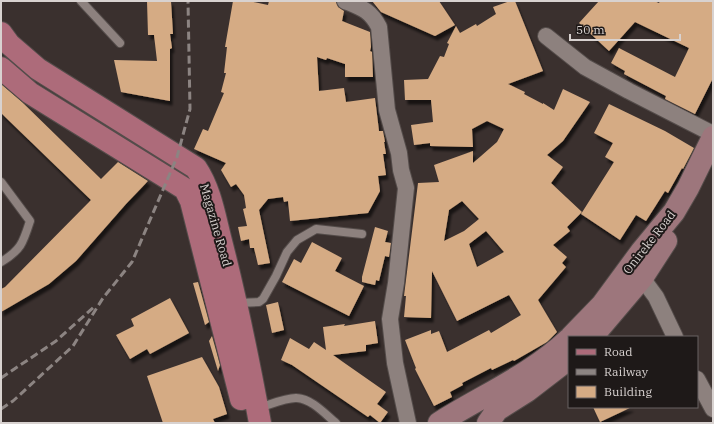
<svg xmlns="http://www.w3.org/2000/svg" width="714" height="424" font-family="'IBM Plex Serif',serif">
<defs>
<filter id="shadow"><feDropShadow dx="2.5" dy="4.5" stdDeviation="1" flood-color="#0009"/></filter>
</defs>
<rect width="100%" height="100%" fill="#3a302e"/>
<path fill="#d5ab84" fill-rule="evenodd" filter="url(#shadow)" d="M147,1H171L173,34H170L172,48L170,49V101L121,92L114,60L157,61L154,35H148Z
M233,1H249L268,5L269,1H336L338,7L344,11L342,21L370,32L371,47L370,51L372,52L373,77H345V64L327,58L326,60L317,57L319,91L344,88L346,102L375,98L379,131H383L385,142H384L386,154H383L386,175L378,176L380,191L368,213L290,221L288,201L284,202L283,197L268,199L259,210L270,263L258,265L254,248H250L249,239L241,241L238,227L247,226L243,209L246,208L244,195L236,184L231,187L221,170L226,163L194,149L203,129L208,131L224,93L221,92L226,73H224L227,47H225Z
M372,1H439L455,25L435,36L381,12Z
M510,1H515L543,71L508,84L525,92L524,94L543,104V103L554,110L563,89L590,102L563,141L547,155L563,167L551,183L582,212L567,227L570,231L553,245L567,257L562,263L566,267L538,300L557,332L547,342L514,361L513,360L492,370L491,368L462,383L463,385L450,392L452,397L434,406L415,369L416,368L405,340L431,330V334L439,331L447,352L489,330L491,333L521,315L509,295L457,321L432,271L431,318L404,317L406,296H404L418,183L439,182L434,165L473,151V163L497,142L504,129L487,121L472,129L473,147L430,146V143L414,145L411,125L433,122L431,100H405L404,80L428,79L440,56L444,57L449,44L447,43L456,26L460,33L476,24L477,26L496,14L493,7ZM462,201L479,219L464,231L444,241L449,210ZM486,231L504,252L477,267L469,244Z
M599,1H654L659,3L660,1H713V78L695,114L665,99L666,96L624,74L625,71L611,63L619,48L675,77L689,48L635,22L609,51L579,23Z
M1,84L22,102L101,179L118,162L148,181L126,204L76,261L49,284L1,312V289L5,287L91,200L1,113Z
M609,104L665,131L694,148L683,169L682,168L668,193L665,191L646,221L636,215L620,240L581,214L614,162L605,157L613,143L594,133Z
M375,227L388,231L385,242L391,243L389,257L385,256L379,281L376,280L375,285L362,282V277Z
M312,242L342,258L335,271L364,286L349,316L282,282L294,259L301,263Z
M198,282L209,322L205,325L193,283Z
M170,298L189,333L150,354L147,349L130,359L116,335L134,326L131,319Z
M278,302L284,330L272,333L266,305Z
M375,321L378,343L366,345V351L333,355L386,392L377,404L388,412L380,423L370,415L368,417L292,365L281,360L290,338L309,349L314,342L326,350L323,327L345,324L344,326Z
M212,336L220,365L218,371L209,341Z
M202,357L219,387L227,414L213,419L215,423H163L147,376Z
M593,407H632L600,422Z"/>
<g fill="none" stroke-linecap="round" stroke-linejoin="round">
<defs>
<path id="lane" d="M81,1L120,43
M1,182L30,221C23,243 21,250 1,262
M237,303L259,302L263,299L276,276L287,252L297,240L316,229L362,234
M258,408C269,405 287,397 297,398C312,399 325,414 336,423"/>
<path id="street" d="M345,1C362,8 370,10 379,27L387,110L399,153L401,170L406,188L396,283L390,319L395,363L408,423
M546,36L585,67L629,91L713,134
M642,278L656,297L675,337
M697,379L713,409"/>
<path id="secondary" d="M571,337L602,305L641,252L674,212L688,188L713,137
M592,337L642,278L666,241
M439,423C483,395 531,375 569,339
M488,423L497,410L527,391L566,361"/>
<path id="primary" d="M1,33L9,44L38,69L196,168C211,190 215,219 222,245C237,304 249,363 260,423
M1,68L30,93L185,189L191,201L241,399"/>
</defs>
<use href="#lane" stroke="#544c4a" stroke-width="10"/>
<use href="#street" stroke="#544c4a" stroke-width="18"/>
<use href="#secondary" stroke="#544c4a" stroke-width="24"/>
<use href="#primary" stroke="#544c4a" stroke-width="24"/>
<use href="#lane" stroke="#8d817e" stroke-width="8"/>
<use href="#street" stroke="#8d817e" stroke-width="16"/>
<use href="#secondary" stroke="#9d767c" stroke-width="22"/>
<use href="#primary" stroke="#ad6b7a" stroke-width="22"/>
<path stroke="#8c8482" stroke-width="3" stroke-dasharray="8 4" stroke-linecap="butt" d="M1,378L56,341L95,306
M1,409L13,401L73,346L103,298L132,262L177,157L190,109L188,1"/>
</g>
<g text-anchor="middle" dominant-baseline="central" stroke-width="4" stroke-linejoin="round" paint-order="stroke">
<g font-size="12" fill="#d8d2d0" stroke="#1e1918">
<text transform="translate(216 225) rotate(74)">Magazine Road</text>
<text transform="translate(649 242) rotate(-52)">Onireke Road</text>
</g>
</g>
<rect width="714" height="424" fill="none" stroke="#d8d2d0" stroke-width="4"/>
<rect x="568" y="336" width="130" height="72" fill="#1e1918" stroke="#686362"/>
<rect x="576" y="349" width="20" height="6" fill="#ad6b7a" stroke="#686362"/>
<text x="604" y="356" font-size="12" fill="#d8d2d0">Road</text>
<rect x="576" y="369" width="20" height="6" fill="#8c8482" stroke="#686362"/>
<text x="604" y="376" font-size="12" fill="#d8d2d0">Railway</text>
<rect x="576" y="386" width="20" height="12" fill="#d5ab84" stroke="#686362"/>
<text x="604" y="396" font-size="12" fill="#d8d2d0">Building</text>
<path d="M570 34v6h110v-6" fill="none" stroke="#d8d2d0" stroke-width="2"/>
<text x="576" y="34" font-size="12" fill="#d8d2d0" stroke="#1e1918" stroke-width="3" paint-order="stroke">50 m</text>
</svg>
